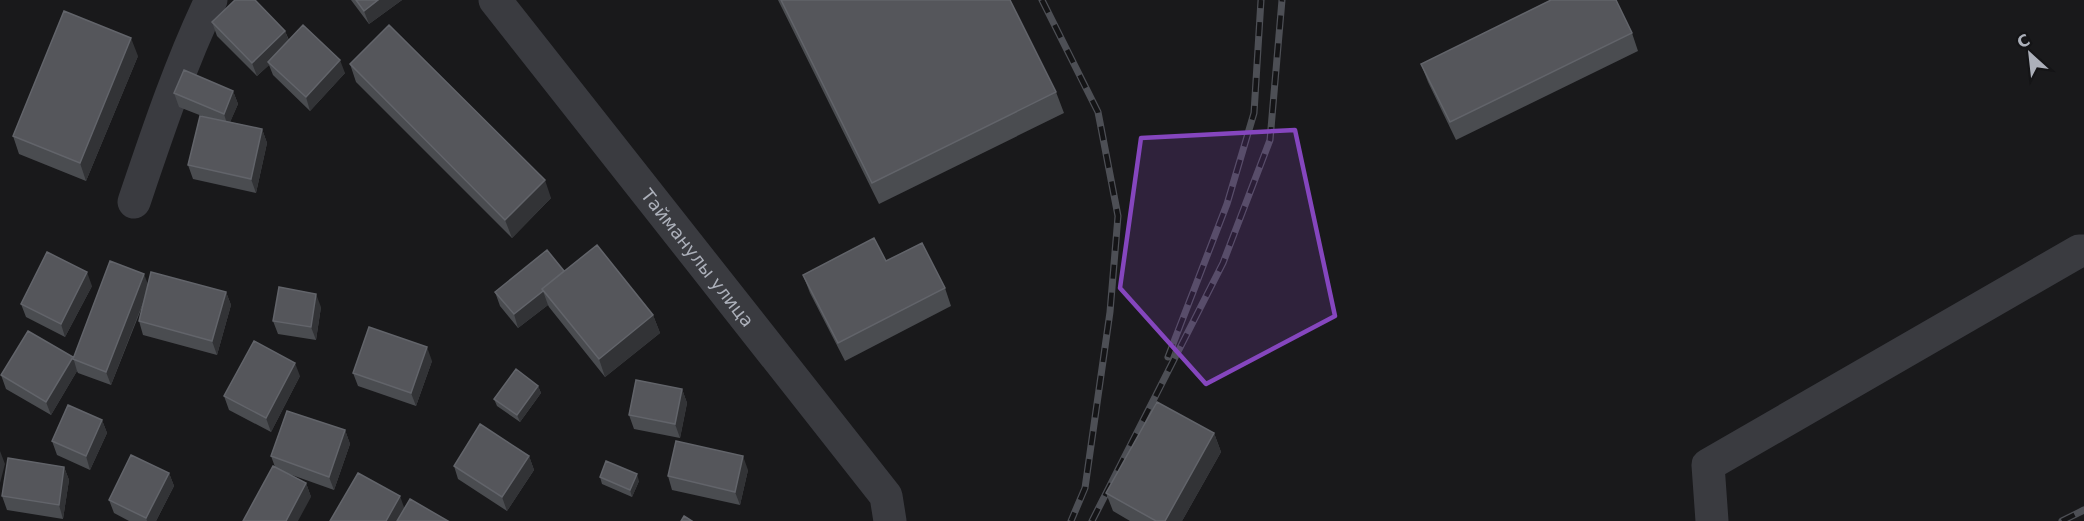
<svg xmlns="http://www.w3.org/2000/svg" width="2084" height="521" font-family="'DejaVu Sans',sans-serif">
<rect width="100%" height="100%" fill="#19191b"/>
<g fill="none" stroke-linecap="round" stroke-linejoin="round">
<g stroke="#3a3b40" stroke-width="33">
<path id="s1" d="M495,0L886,496L890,521"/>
<path d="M134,202C157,134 180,65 211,0"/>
<path d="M1712,521L1708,465L2079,251H2084"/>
</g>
<defs>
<path id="rail" d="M1042,0L1098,112L1118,216L1110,312L1085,488L1071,521
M1168,357L1227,204L1254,113L1261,0
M1092,521L1223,263L1270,140L1282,0
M2062,521L2084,510"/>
</defs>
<use href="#rail" stroke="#4d4f55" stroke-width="7"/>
<use href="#rail" stroke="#141416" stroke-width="4.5" stroke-dasharray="14" stroke-linecap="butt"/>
</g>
<path fill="#4a4c50" d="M351,0H402L369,24Z
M778,0H1010L1056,92L1064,113L879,204Z
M212,22L285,31L289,40L345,73L310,111L273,75L269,65L257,76L217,36Z
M1632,33L1638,51L1456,140L1428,82L1421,64Z
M138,56L86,181L19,154L13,136Z
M350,64L551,198L512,238L356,82Z
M233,91L238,104L230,122L262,129L267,143L256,193L193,179L188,165L202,116L179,107L174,93Z
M886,261L945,288L951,306L845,361L810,293L803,275Z
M564,271L653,315L660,333L605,377L549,307L548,305L518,328L500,306L495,292Z
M148,284L226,292L231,305L217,355L143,335L139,321L144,302L111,385L78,373L77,371L51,415L6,389L1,375L73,357V359Z
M92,286L65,337L26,317L21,304Z
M321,307L316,340L278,334L273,321Z
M432,361L416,406L358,386L353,373Z
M300,376L271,432L229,410L224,396Z
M538,386L541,393L520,422L497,406L494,399Z
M682,389L687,403L680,438L634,429L629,415Z
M102,420L107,433L90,470L57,455L52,441Z
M345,430L350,444L334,490L289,474L306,483L311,497L275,467L271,456Z
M1214,433L1221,452L1182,521H1130L1113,511L1106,493Z
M529,456L534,470L507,511L458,479L454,466Z
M64,467L69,480L63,519L7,510L2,496Z
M748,470L740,505L672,490L668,476Z
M169,473L174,486L156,521H129L114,513L109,500Z
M600,477L639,481L632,497L602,484Z"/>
<path fill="#323336" d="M378,0H402L369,24L364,11Z
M285,31L290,44L268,62L269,65L257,76L252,63Z
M131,38L138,56L86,181L80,163Z
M340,60L345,73L310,111L306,97Z
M233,91L238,104L228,127L224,114Z
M262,129L267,143L256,193L251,179Z
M545,180L551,198L512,238L505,220Z
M87,272L92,286L65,337L61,324Z
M144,274L149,287L111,385L106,372Z
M543,291L548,305L518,328L514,314Z
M226,292L231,305L217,355L212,341Z
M316,294L321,307L316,340L311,327Z
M653,315L660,333L605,377L599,359Z
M427,347L432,361L416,406L411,393Z
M73,357L77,371L51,415L46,402Z
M295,363L300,376L271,432L266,418Z
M538,386L541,393L520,422L517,415Z
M682,389L687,403L680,438L675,424Z
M102,420L107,433L90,470L86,456Z
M345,430L350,444L334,490L329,477Z
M1214,433L1221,452L1182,521H1165Z
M0,451L5,464L0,483Z
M529,456L534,470L507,511L502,497Z
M743,456L748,470L740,505L735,492Z
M64,467L69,480L63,519L59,505Z
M169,473L174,486L156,521H147L146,518Z
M637,474L639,481L632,497L630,490Z
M306,483L311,497L298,521H286Z
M400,496L405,510L398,521H386Z"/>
<path fill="#55565b" stroke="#62646a" stroke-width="1.5" d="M235,0H255L285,31L252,63L212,22Z
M356,0H378L364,11Z
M781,0H1010L1056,92L872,183Z
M1551,0H1616L1632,33L1450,122L1421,64Z
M64,11L131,38L80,163L13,136Z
M303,25L340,60L306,97L268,62Z
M389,25L545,180L505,220L350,64Z
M184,70L233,91L224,114L174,93Z
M200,116L262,129L251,179L188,165Z
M874,238L886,261L922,243L945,288L838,343L803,275Z
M597,245L653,315L599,359L542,289Z
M547,250L564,271L542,289L543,291L514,314L495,292Z
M47,252L87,272L61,324L21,304Z
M110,261L144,274L106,372L73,359Z
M151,272L226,292L212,341L139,321Z
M279,287L316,294L311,327L273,321Z
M369,327L427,347L411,393L353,373Z
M28,331L73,357L46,402L1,375Z
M254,341L295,363L266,418L224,396Z
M516,369L538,386L517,415L494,399Z
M636,380L682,389L675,424L629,415Z
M1157,402L1214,433L1165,521H1156L1106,493Z
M68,405L102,420L86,456L52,441Z
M287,411L345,430L329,477L271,456Z
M480,424L529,456L502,497L454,466Z
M676,441L743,456L735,492L668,476Z
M131,455L169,473L146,518L109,500Z
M8,458L64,467L59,505L2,496Z
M606,461L637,474L630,490L600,477Z
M273,466L306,483L286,521H243Z
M358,473L400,496L386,521H330Z
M410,499L448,521H397Z
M684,516L692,521H681Z"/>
<path fill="#8546be" fill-opacity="0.2" stroke="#8546be" stroke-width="4.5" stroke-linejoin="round" d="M1295,130L1335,316L1206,384L1120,288L1141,138Z"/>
<g text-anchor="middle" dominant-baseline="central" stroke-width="4.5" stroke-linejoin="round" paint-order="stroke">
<g font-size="18" fill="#acb0ba" stroke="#141416">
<text stroke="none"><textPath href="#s1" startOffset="328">Тайманулы улица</textPath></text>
</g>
</g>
<g transform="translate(2030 54) rotate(333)" stroke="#141416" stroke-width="4.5" paint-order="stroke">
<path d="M0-4.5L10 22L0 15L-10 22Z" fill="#acb0ba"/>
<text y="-9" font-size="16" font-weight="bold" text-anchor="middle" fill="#acb0ba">С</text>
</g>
</svg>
